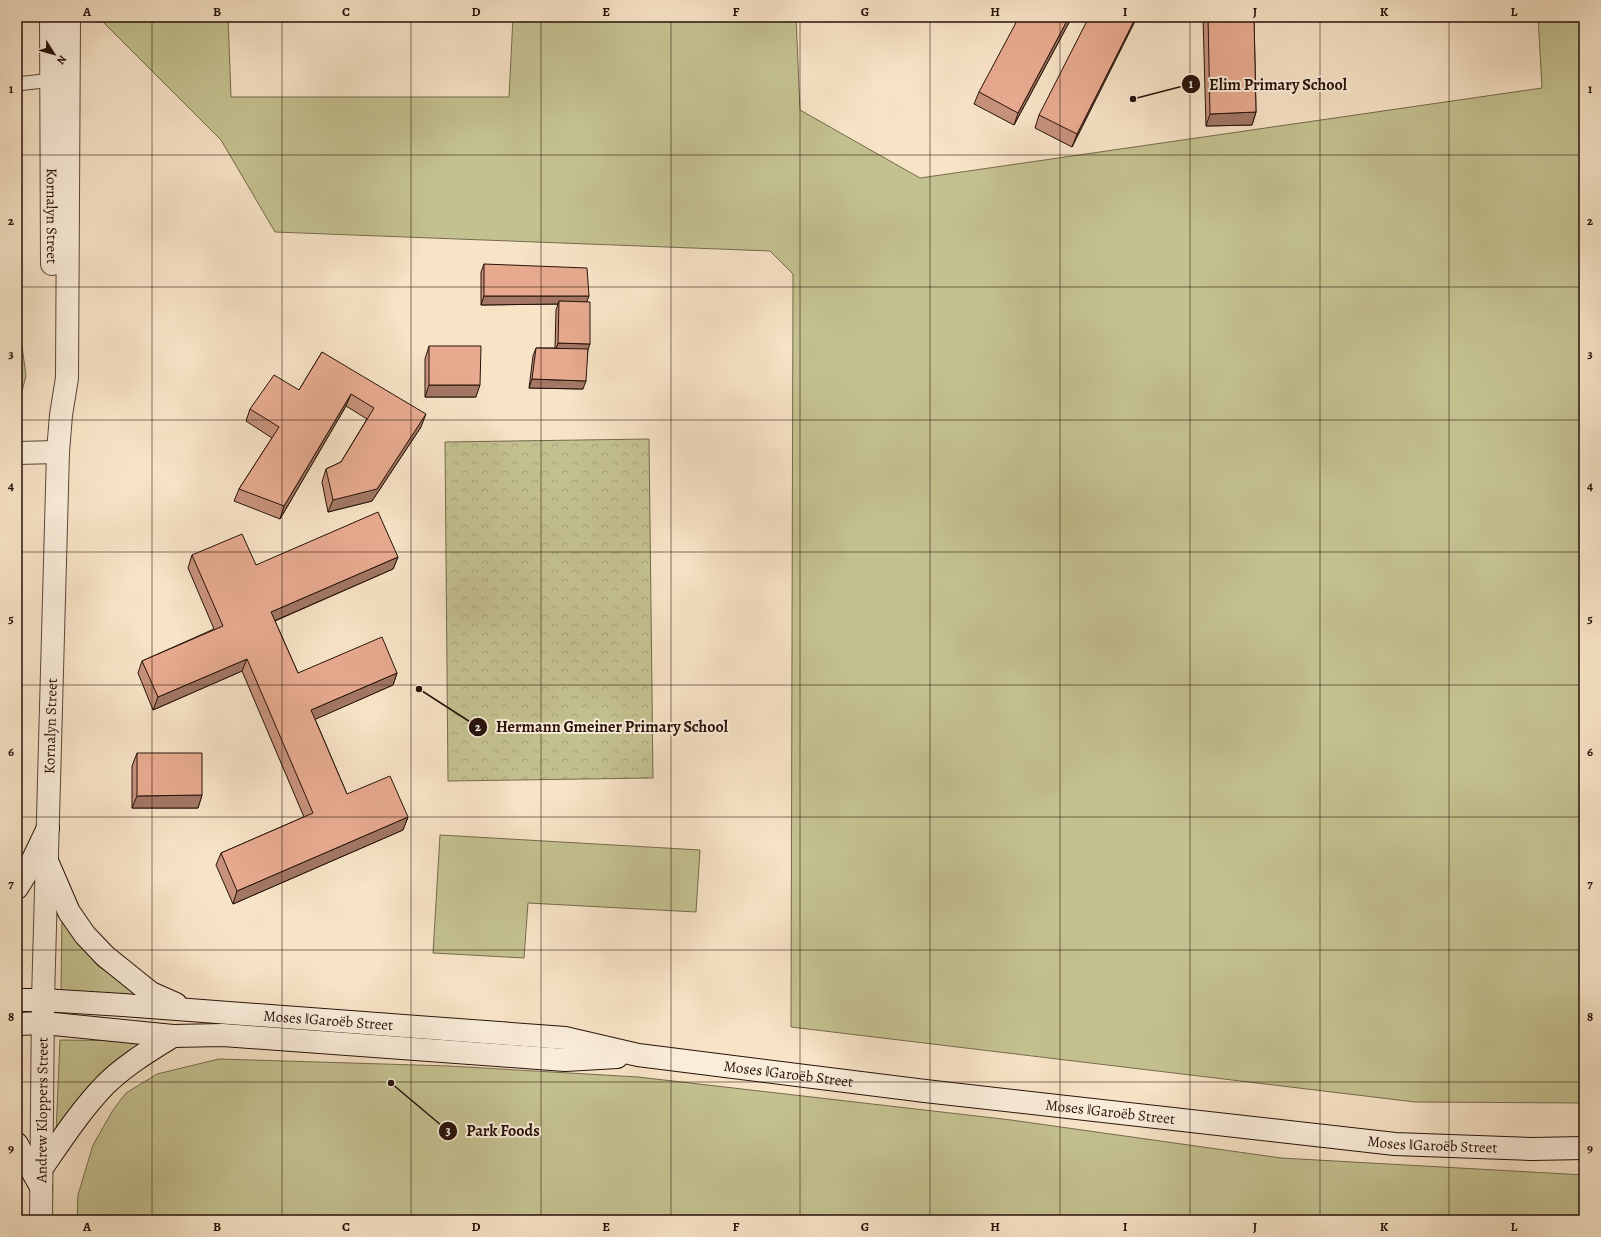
<svg xmlns="http://www.w3.org/2000/svg" width="1601" height="1237" font-family="Alegreya,serif">
<defs>
<pattern id="park-crowns" width="20" height="18" patternUnits="userSpaceOnUse"><rect width="20" height="18" fill="#c4c190"/><path d="M2 6a3 3 0 1 1 6 0M12 15a3 3 0 1 1 6 0" fill="none" stroke="#a8a57b"/></pattern>
</defs>
<rect width="100%" height="100%" fill="#f7e3c6"/>
<filter id="stains"><feTurbulence type="fractalNoise" baseFrequency=".005" numOctaves="4"/><feColorMatrix values="0 0 0 0 .2 0 0 0 0 .09 0 0 0 0 .02 0 0 0 .5 -.17"/></filter>
<radialGradient id="worn" r=".72"><stop offset=".6" stop-color="#630" stop-opacity="0"/><stop offset="1" stop-color="#630" stop-opacity=".3"/></radialGradient>
<path fill="#c4c190" stroke="#766a4d" d="M100,17H228L231,97H509L513,17H796L800,110L920,178L1542,88L1538,17H1584V1103L1415,1102L791,1027L793,274L770,251L275,232L221,140L100,19Z
M17,308L26,376L21,395L17,402Z
M440,835L700,850L696,912L528,903L524,958L433,953Z
M20,901V994H17V907Z
M62,913L84,950L98,966L139,995L61,994Z
M60,1040L155,1041L94,1081L74,1103L56,1133Z
M219,1059L449,1066L638,1077L1011,1120L1281,1158L1584,1175V1220H77L78,1195L93,1145L113,1110L126,1093L157,1074Z"/>
<path fill="url(#park-crowns)" stroke="#766a4d" d="M649,439L653,778L448,781L445,442Z"/>
<g fill="none" stroke-linecap="round" stroke-linejoin="round">
<defs>
<path id="service" d="M17,84L52,80"/>
<path id="minor" d="M17,453L58,452"/>
<g id="tertiary">
<path id="s1" d="M51,17L52,264"/>
<path id="s2" d="M41,1220L43,1000L58,452L61,415L67,378L69,17"/>
</g>
<g id="secondary">
<path d="M47,861L69,912L85,935L105,956L151,993L176,1004"/>
<path d="M17,888L27,872L48,828"/>
<path id="s3" d="M17,1000H43L123,1005L565,1038L638,1055L925,1091L1395,1144L1532,1149L1584,1148"/>
<path d="M17,1024L44,1023L173,1036L223,1035L565,1060L617,1057"/>
<path d="M17,1144L41,1187"/>
<path d="M42,1168C62,1139 81,1110 105,1085C125,1065 149,1051 173,1036"/>
</g>
</defs>
<use href="#service" stroke="#5b4639" stroke-width="15"/>
<use href="#minor" stroke="#5b4639" stroke-width="24"/>
<use href="#tertiary" stroke="#5b4639" stroke-width="24"/>
<use href="#secondary" stroke="#27120a" stroke-width="24"/>
<use href="#service" stroke="#faedda" stroke-width="13"/>
<use href="#minor" stroke="#faedda" stroke-width="22"/>
<use href="#tertiary" stroke="#faedda" stroke-width="22"/>
<use href="#secondary" stroke="#faedda" stroke-width="22"/>
</g>
<path fill="#c7927b" stroke="#27120a" d="M1072,17L1014,125L974,104L979,92Z
M1137,17L1072,147L1035,128L1039,115Z
M1203,17H1254L1256,112L1252,125L1206,126Z
M484,264L587,302L588,349L583,389L529,388L533,356L536,348H555L556,310L558,304L481,305V272Z
M429,346L476,397H425V359Z
M322,352L421,427L372,501L328,512L322,482L326,469L341,462L367,419L346,406L280,519L234,501L239,489L272,438L246,421L250,409L299,390Z
M192,555L256,565L398,557L393,569L275,621L298,673H397L393,685L315,719L347,794L408,817L403,830L233,904L216,865L221,853L304,817L242,671L153,710L138,673L142,661L214,629L188,568Z
M137,753L202,795L198,808H132V766Z"/>
<path fill="#a27764" stroke="#27120a" d="M1069,17H1072L1014,125L1018,113Z
M1136,17H1137L1072,147L1077,134Z
M1256,112L1252,125L1206,126L1210,114Z
M484,296H589L586,304L559,301L558,304L481,305Z
M558,343L590,344L587,352H555Z
M532,379L586,381L583,389L529,388Z
M429,385H480L476,397H425Z
M351,394L346,406L280,519L284,506Z
M426,414L421,427L372,501L328,512L333,500Z
M398,557L393,569L267,624L271,612Z
M247,659L242,671L153,710L158,697Z
M397,673L393,685L307,723L311,710Z
M202,795L198,808H132L137,796Z
M408,817L403,830L233,904L237,891Z"/>
<path fill="#e7aa8f" stroke="#27120a" d="M1019,17H1069L1018,113L979,92Z
M1089,17H1136L1077,134L1039,115Z
M1208,17H1254L1256,112L1210,114Z
M484,264L587,268L589,296H484Z
M559,301L590,302V344L558,343Z
M429,346H481L480,385H429Z
M536,348L588,349L586,381L532,379Z
M322,352L426,414L377,489L333,500L326,469L341,462L374,408L351,394L284,506L239,489L279,427L250,409L274,375L299,390Z
M378,512L398,557L271,612L298,673L382,637L397,673L311,710L347,794L390,776L408,817L237,891L221,853L313,813L247,659L158,697L142,661L223,626L192,555L242,534L256,565Z
M137,753H202V795L137,796Z"/>
<path fill="none" stroke="#27120a" stroke-width="1" stroke-opacity="0.55" d="M152,17V1220M282,17V1220M411,17V1220M541,17V1220M671,17V1220M800,17V1220M930,17V1220M1060,17V1220M1190,17V1220M1320,17V1220M1449,17V1220M17,155H1584M17,287H1584M17,420H1584M17,552H1584M17,685H1584M17,817H1584M17,950H1584M17,1082H1584"/>
<g text-anchor="middle" dominant-baseline="central" stroke-width="4" stroke-linejoin="round" paint-order="stroke">
<g font-size="15" fill="#27120a" stroke="#faedda">
<text stroke="none"><textPath href="#s1" startOffset="199">Kornalyn Street</textPath></text>
<text stroke="none"><textPath href="#s2" startOffset="494">Kornalyn Street</textPath></text>
<text stroke="none"><textPath href="#s3" startOffset="312">Moses ǁGaroëb Street</textPath></text>
<text stroke="none"><textPath href="#s3" startOffset="776">Moses ǁGaroëb Street</textPath></text>
<text stroke="none"><textPath href="#s2" startOffset="110">Andrew Kloppers Street</textPath></text>
<text stroke="none"><textPath href="#s3" startOffset="1100">Moses ǁGaroëb Street</textPath></text>
<text stroke="none"><textPath href="#s3" startOffset="1424">Moses ǁGaroëb Street</textPath></text>
</g>
</g>
<path fill="none" stroke="#27120a" stroke-width="1.5" d="M1133 99L1191 84M419 689L478 727M391 1083L448 1131"/>
<g fill="#27120a" stroke="#faedda" stroke-width="1.5">
<circle cx="1133" cy="99" r="4"/>
<circle cx="419" cy="689" r="4"/>
<circle cx="391" cy="1083" r="4"/>
<circle cx="1191" cy="84" r="10"/>
<circle cx="478" cy="727" r="10"/>
<circle cx="448" cy="1131" r="10"/>
</g>
<g font-size="12" text-anchor="middle" font-weight="bold" fill="#fff">
<text x="1191" y="88">1</text>
<text x="478" y="731">2</text>
<text x="448" y="1135">3</text>
</g>
<g font-size="16" text-anchor="middle" font-weight="bold" fill="#27120a" stroke="#faedda" stroke-width="4" stroke-linejoin="round" paint-order="stroke">
<text x="1278" y="90">Elim Primary School</text>
<text x="612" y="732">Hermann Gmeiner Primary School</text>
<text x="503" y="1136">Park Foods</text>
</g>
<rect width="1601" height="1237" fill="none" stroke="#f7e3c6" stroke-width="44"/>
<g transform="translate(54 54) rotate(127)" stroke="#faedda" stroke-width="3" paint-order="stroke">
<path d="M0-3L7 15L0 10L-7 15Z" fill="#27120a"/>
<text y="-6" font-size="11" font-weight="bold" text-anchor="middle" fill="#27120a">N</text>
</g>
<rect x="22" y="22" width="1557" height="1193" fill="none" stroke="#27120a" stroke-width="1.5"/>
<g font-size="13" text-anchor="middle" font-weight="bold" fill="#27120a">
<text x="87" y="16">A</text>
<text x="217" y="16">B</text>
<text x="346" y="16">C</text>
<text x="476" y="16">D</text>
<text x="606" y="16">E</text>
<text x="736" y="16">F</text>
<text x="865" y="16">G</text>
<text x="995" y="16">H</text>
<text x="1125" y="16">I</text>
<text x="1255" y="16">J</text>
<text x="1384" y="16">K</text>
<text x="1514" y="16">L</text>
<text x="11" y="93">1</text>
<text x="1590" y="93">1</text>
<text x="11" y="225">2</text>
<text x="1590" y="225">2</text>
<text x="11" y="358">3</text>
<text x="1590" y="358">3</text>
<text x="11" y="490">4</text>
<text x="1590" y="490">4</text>
<text x="11" y="623">5</text>
<text x="1590" y="623">5</text>
<text x="11" y="756">6</text>
<text x="1590" y="756">6</text>
<text x="11" y="888">7</text>
<text x="1590" y="888">7</text>
<text x="11" y="1021">8</text>
<text x="1590" y="1021">8</text>
<text x="11" y="1153">9</text>
<text x="1590" y="1153">9</text>
<text x="87" y="1231">A</text>
<text x="217" y="1231">B</text>
<text x="346" y="1231">C</text>
<text x="476" y="1231">D</text>
<text x="606" y="1231">E</text>
<text x="736" y="1231">F</text>
<text x="865" y="1231">G</text>
<text x="995" y="1231">H</text>
<text x="1125" y="1231">I</text>
<text x="1255" y="1231">J</text>
<text x="1384" y="1231">K</text>
<text x="1514" y="1231">L</text>
</g>
<rect width="100%" height="100%" filter="url(#stains)"/>
<rect width="100%" height="100%" fill="url(#worn)"/>
</svg>
